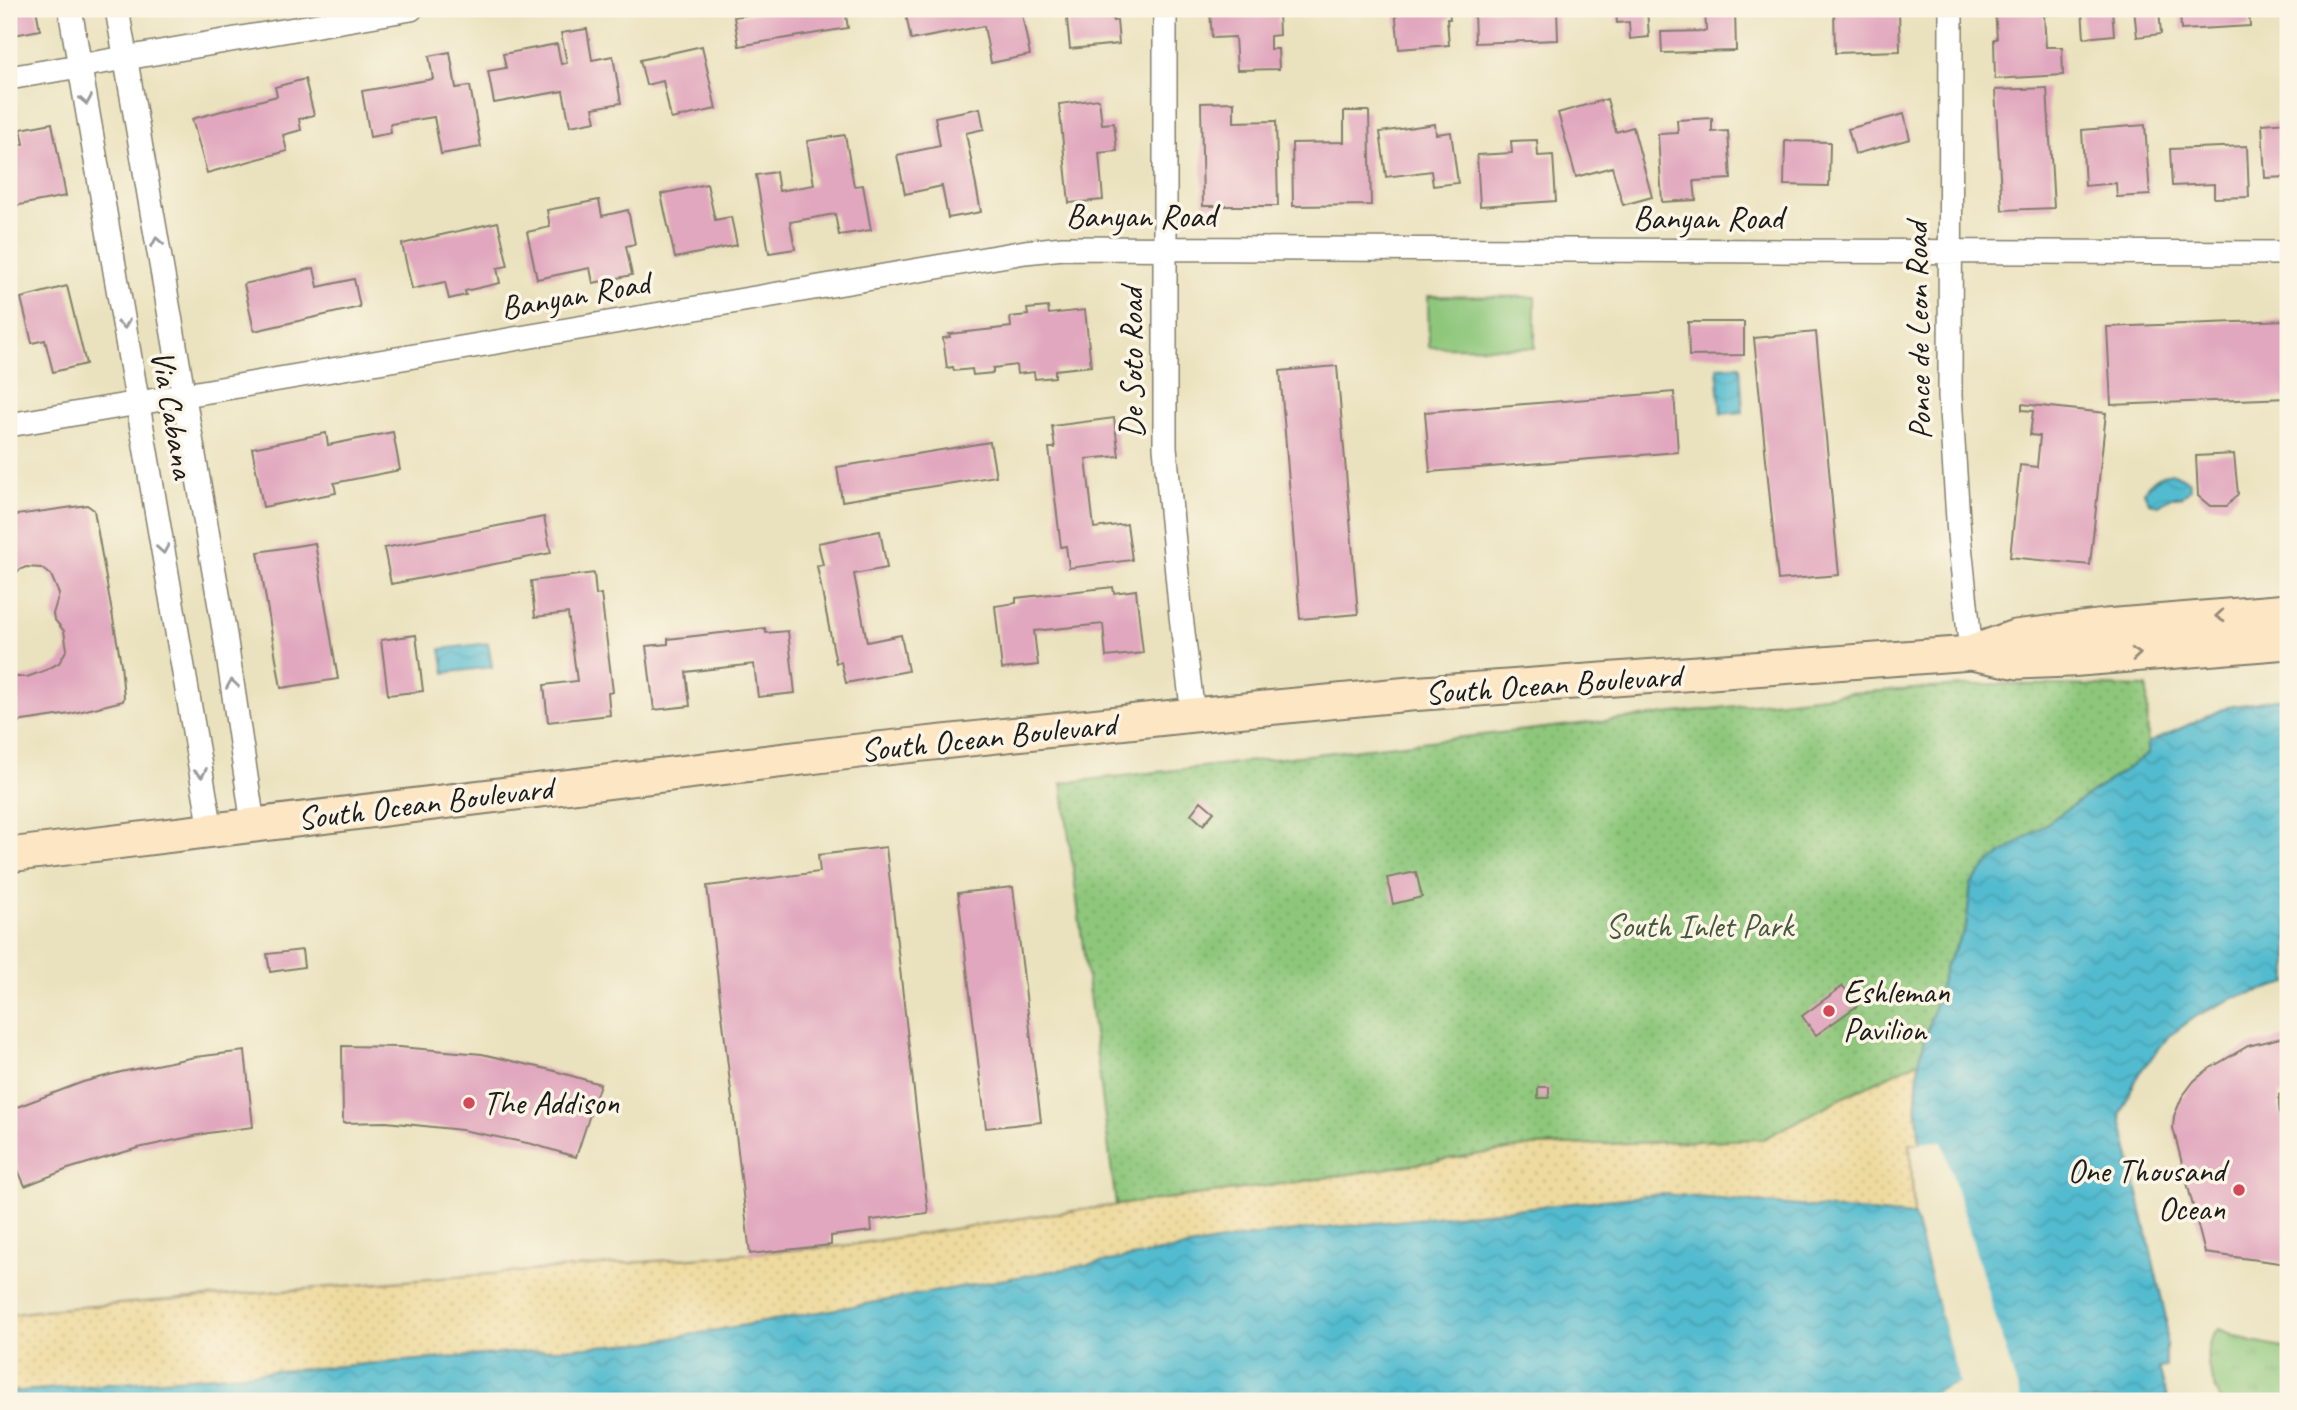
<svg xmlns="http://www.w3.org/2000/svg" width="2297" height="1410" font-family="Caveat,sans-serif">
<defs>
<pattern id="grass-tufts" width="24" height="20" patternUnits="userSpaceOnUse" patternTransform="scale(1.75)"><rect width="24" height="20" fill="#8ec77b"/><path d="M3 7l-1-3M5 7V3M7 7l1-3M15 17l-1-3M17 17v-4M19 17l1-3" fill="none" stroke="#7aaa6a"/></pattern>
<pattern id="sand-dots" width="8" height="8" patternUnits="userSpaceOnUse" patternTransform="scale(1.75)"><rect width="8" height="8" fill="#eeda9e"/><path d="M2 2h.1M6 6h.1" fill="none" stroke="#ccba88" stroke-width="1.8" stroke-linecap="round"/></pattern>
<pattern id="park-dots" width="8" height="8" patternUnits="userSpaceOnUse" patternTransform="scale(1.75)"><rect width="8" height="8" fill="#8ec77b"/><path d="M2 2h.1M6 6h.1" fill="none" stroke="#7aaa6a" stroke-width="1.8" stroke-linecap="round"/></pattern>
<pattern id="water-waves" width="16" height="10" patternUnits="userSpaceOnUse" patternTransform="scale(1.75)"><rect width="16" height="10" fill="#52bbcf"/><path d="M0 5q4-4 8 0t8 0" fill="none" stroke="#47a0b1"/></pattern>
</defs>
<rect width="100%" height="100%" fill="#fcf5e5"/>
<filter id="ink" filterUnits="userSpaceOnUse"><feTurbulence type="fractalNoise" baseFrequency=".0143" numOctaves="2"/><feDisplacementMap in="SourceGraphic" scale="14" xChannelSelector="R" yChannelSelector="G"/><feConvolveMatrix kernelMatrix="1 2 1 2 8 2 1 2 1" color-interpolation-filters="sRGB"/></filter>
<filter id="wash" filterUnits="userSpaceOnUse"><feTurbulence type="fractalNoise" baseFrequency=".00686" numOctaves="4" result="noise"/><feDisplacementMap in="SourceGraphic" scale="28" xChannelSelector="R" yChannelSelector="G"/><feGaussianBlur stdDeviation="1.57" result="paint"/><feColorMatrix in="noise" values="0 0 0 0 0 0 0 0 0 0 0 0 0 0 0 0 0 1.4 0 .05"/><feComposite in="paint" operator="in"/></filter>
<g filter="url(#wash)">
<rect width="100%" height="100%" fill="#eae2be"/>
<path fill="url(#grass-tufts)" stroke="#55724c" stroke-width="2" d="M2219,1329L2252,1342L2288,1349V1401H2221C2210,1378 2198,1349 2219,1329Z"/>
<path fill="url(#sand-dots)" stroke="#857b5d" stroke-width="2" d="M1971,884L1919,1060L1916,1103L1920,1143L1910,1144L1914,1216L1960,1383L9,1401V1315L43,1310L843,1246L1048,1214L1298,1182L1533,1146L1763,1139L1849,1094Z"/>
<path fill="url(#park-dots)" stroke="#55724c" stroke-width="2" d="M1994,684L2147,687L2148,754L1989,863L1971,884L1966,927L1946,965L1919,1061L1850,1094L1763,1139L1533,1146L1298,1182L1116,1205L1062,783L1850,693Z"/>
<path fill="#8ec77b" stroke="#55724c" stroke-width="2" d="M1428,296L1535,297V348L1429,347Z"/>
<path fill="url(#water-waves)" stroke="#376c76" stroke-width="2" d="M1740,366L1743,412L1721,414L1717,367Z
M2174,473L2188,480L2190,489L2182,497H2171L2159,505L2149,503L2144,492C2150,480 2161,474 2174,473Z
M488,643L492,667L445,673L441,649Z
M2288,697V983L2234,998L2198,1015L2169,1036L2139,1073L2120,1114L2166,1318V1367L2159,1368L2168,1401H2001L1938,1180L1920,1143L1916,1103L1919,1061L1946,965L1966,927L1971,884L1989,863L2148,754V743L2228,707Z
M1663,1194L1914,1216L1960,1383L1938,1391L1940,1401H9V1392L649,1342L1256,1235Z"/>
<path fill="#eae2be" d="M1942,1141L2021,1401H1997L1934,1181L1916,1143Z
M1914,1213L1917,1215L1963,1383L1961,1387L1942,1394L1944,1401H1934L1938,1391L1959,1383Z"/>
<g id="blocks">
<path fill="#e1a7be" d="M9,9H36L40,30L9,36Z
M782,9H845L848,28L739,46L734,17Z
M905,9H1021L1030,55L991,63L984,26L911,40Z
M1066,9H1112L1113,21L1117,20L1119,44L1070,49Z
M1222,9H1278L1279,35L1270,36V49H1278L1279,69L1237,70L1235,37L1212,38L1210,12L1222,11Z
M1395,9H1449L1450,19H1447L1449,45L1399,49Z
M1474,9H1557L1558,40L1475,43Z
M1616,9H1647L1649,37L1630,39L1629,22L1617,23Z
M1705,9H1735L1736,51L1662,53L1661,32L1706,31Z
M1834,9H1899L1900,51L1835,53Z
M1995,9H2065V14L2044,15L2046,47H2062L2063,75L1995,79L1994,39H1997Z
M2082,9H2112L2114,35L2084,38Z
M2134,9H2159L2161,34L2137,37Z
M2180,9H2249L2250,26L2181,30Z
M2265,9H2288V14L2265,15Z
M587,29L592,60L613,56L621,103L593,108L596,121L570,126L563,91L494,103L488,71L506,68L503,54L557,44L561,64L567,63L561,33Z
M702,46L716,109L671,119L663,81L646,85L640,60Z
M450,52L456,88L470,86L481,147L441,154L434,117L390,124L391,133L370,137L362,91L433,79L429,56Z
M305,79L314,115L299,119L301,130L283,135L287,151L207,173L192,119L277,96L275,87Z
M2047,88L2054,208L2002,210L1995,90Z
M1099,99L1102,124L1114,123L1117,151L1099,153L1103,200L1069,203L1059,104Z
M1607,99L1616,132L1633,127L1652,197L1623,205L1612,167L1576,177L1558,113Z
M1234,102V122L1276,121L1278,206H1203L1201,103Z
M980,108L984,129L966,133L981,212L948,218L942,186L905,194L897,155L940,146L935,117Z
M1344,111H1369L1371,205L1293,206L1292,143L1344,142Z
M1904,114L1910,139L1855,154L1848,129Z
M1712,118V132L1728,131L1731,179L1694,181L1696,200L1662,202L1658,134L1678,133L1677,120Z
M2288,122V177L2265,178L2262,124Z
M52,123L66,196L9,207V147L24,144L21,129Z
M1435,124L1436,134L1451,132L1458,183L1433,186L1431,171L1386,177L1380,132Z
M2145,125L2150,195L2117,197L2116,183L2085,186L2082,130Z
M845,135L854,186L863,185L871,230L839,235L835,214L790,222L795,249L769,253L756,175L776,172L779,191L814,185L807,141Z
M1537,140L1538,156L1553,155L1556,201L1480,206L1477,155L1512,153L1511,141Z
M1785,141L1830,142L1829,186L1784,185Z
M2247,146L2249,197L2214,198V184L2172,186L2170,149Z
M707,184L715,220L731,217L737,245L675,258L661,194Z
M599,200L602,216L628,210L635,244L626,246L632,275L593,283L590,268L537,279L527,232L550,227L547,210Z
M498,222L508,266L497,268L500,283L465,291L466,295L449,299L445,282L412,289L402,244Z
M314,268L318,287L354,279L360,307L254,331L244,284Z
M67,286L86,364L53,372L45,340L32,343L21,298Z
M1048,307L1049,314L1085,310L1091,366L1055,370V377L1035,379L1034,372L1017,374L1016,365L993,368V373L973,375L972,369L954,371L953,367L947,368L943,338L950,337L949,334L1011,327L1010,317L1028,315L1027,309Z
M2288,320V398L2111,405L2107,327Z
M1688,322H1744V355L1689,356Z
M1816,332L1839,575L1778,580L1754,338Z
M1337,366L1358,614L1300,619L1280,371Z
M1674,392L1678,452L1430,472L1425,412Z
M2022,404L2106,413L2090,565L2010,557L2020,465L2037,467L2040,436L2030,435L2033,411L2022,410Z
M1114,418L1119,456L1086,459L1094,528L1127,524L1132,560L1069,568L1066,546L1061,547L1049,448H1055L1052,426Z
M393,432L400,470L334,483L336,493L263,507L252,448L326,433L328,445Z
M990,442L996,476L842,501L837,467Z
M2234,454L2238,494L2227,506H2210L2198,496L2196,456Z
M87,505L94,510L121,664L124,698L123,701L70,714L9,723V677H27L46,670L59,663L67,649L64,631L54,619L53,614L59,594L51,575L41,568L26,567L19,570L9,581V516Z
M544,517L551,553L391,584L384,548Z
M880,531L887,568L854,574L867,642L901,635L908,671L846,683L841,662L836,663L817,566L823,565L818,543Z
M315,543L338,679L281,688L258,552Z
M594,573L596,595L601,594L613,692L608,693L610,715L548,722L544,685L577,681L568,613L535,617L531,581Z
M1113,587L1114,593L1136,590L1143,653L1106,657L1103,624L1034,631L1038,665L1002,669L995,606L1016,603V598Z
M765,628L766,633L788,631L795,693L758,697L754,664L686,672L690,706L654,710L646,646L668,644V639Z
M416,635L423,691L388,695L381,640Z
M1201,801L1214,812L1203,825L1191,814Z
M886,847L928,1213L871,1220L872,1231L831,1236V1245L750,1254L707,886L820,872L818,855Z
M1416,872L1422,897L1393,904L1387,878Z
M1013,887L1041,1122L986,1128L958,893Z
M302,950L304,967L270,972L267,954Z
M1843,986L1857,1006L1816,1035L1802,1016Z
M2288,1036V1092L2279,1095V1105L2280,1115L2288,1113V1264L2205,1253L2173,1128L2174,1116L2182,1097L2194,1081L2207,1070L2248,1046Z
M342,1046L399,1047L482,1054L551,1070L600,1084L576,1157L532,1144L462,1130L386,1122L343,1123Z
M245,1051L253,1127L208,1133L138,1148L68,1169L25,1186L9,1150V1110L83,1082L121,1072L195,1057Z
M1538,1087H1549V1098H1538Z"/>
</g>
</g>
<g filter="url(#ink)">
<use href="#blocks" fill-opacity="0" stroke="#837f6d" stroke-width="2"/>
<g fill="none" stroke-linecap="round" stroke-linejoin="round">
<defs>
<path id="minor" d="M70,9L211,830
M117,9L225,635L253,824
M1165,9V447L1181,616L1193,715
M1951,9L1950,396L1959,535L1971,653
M9,78L411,9
M9,425L1025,252L1063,248L2288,253"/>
<path id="secondary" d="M1973,652L2015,637L2106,626L2288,611
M9,855L859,751L1193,715L1410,694L1971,653L2019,662L2068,660L2288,642"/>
</defs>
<use href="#minor" stroke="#837f6d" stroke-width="26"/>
<use href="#secondary" stroke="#837f6d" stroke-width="37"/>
<use href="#minor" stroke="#fff" stroke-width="23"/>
<use href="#secondary" stroke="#fce6c4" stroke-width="33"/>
</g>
<defs><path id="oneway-chevron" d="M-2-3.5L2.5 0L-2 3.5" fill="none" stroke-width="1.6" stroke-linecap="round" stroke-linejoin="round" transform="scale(1.75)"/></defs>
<g stroke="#999">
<use href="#oneway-chevron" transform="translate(86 100) rotate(80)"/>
<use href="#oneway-chevron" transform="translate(157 242) rotate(-100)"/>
<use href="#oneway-chevron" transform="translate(124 324) rotate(80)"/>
<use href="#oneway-chevron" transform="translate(163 549) rotate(80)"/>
<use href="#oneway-chevron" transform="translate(232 684) rotate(-98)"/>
<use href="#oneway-chevron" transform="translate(201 773) rotate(80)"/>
</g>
<g stroke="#978b78">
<use href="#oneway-chevron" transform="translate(2220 616) rotate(175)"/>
<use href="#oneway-chevron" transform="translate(2136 654) rotate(-5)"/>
</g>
</g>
<g fill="#d1495b" stroke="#fcf5e5" stroke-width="2.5">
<circle cx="1829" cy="1011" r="7"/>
<circle cx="469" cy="1103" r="7"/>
<circle cx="2239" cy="1190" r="7"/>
</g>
<g text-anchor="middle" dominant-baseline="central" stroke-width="7" stroke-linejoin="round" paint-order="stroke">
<g font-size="33" fill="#1c1c1c" stroke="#fcf5e5">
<text x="1141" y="216">Banyan Road</text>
<text x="1708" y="218">Banyan Road</text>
<text transform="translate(575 295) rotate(-10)">Banyan Road</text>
<text transform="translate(1918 331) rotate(-91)">Ponce de Leon Road</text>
<text transform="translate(1132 363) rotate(-90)">De Soto Road</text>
<text transform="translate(173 414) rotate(80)">Via Cabana</text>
<text transform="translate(1553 684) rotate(-4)">South Ocean Boulevard</text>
<text transform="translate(988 737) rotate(-6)">South Ocean Boulevard</text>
<text transform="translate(425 803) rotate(-7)">South Ocean Boulevard</text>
</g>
<g font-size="33" fill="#44583d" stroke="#fcf5e5">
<text x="1699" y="926">South Inlet Park</text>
</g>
<g font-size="33" fill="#1c1c1c" stroke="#fcf5e5" text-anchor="start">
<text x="1843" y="992">Eshleman<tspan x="1843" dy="38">Pavilion</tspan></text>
<text x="483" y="1103">The Addison</text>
<text x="2225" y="1171" text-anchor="end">One Thousand<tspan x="2225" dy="38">Ocean</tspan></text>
</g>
</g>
<rect width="2297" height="1410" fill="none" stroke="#fcf5e5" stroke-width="35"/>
</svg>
